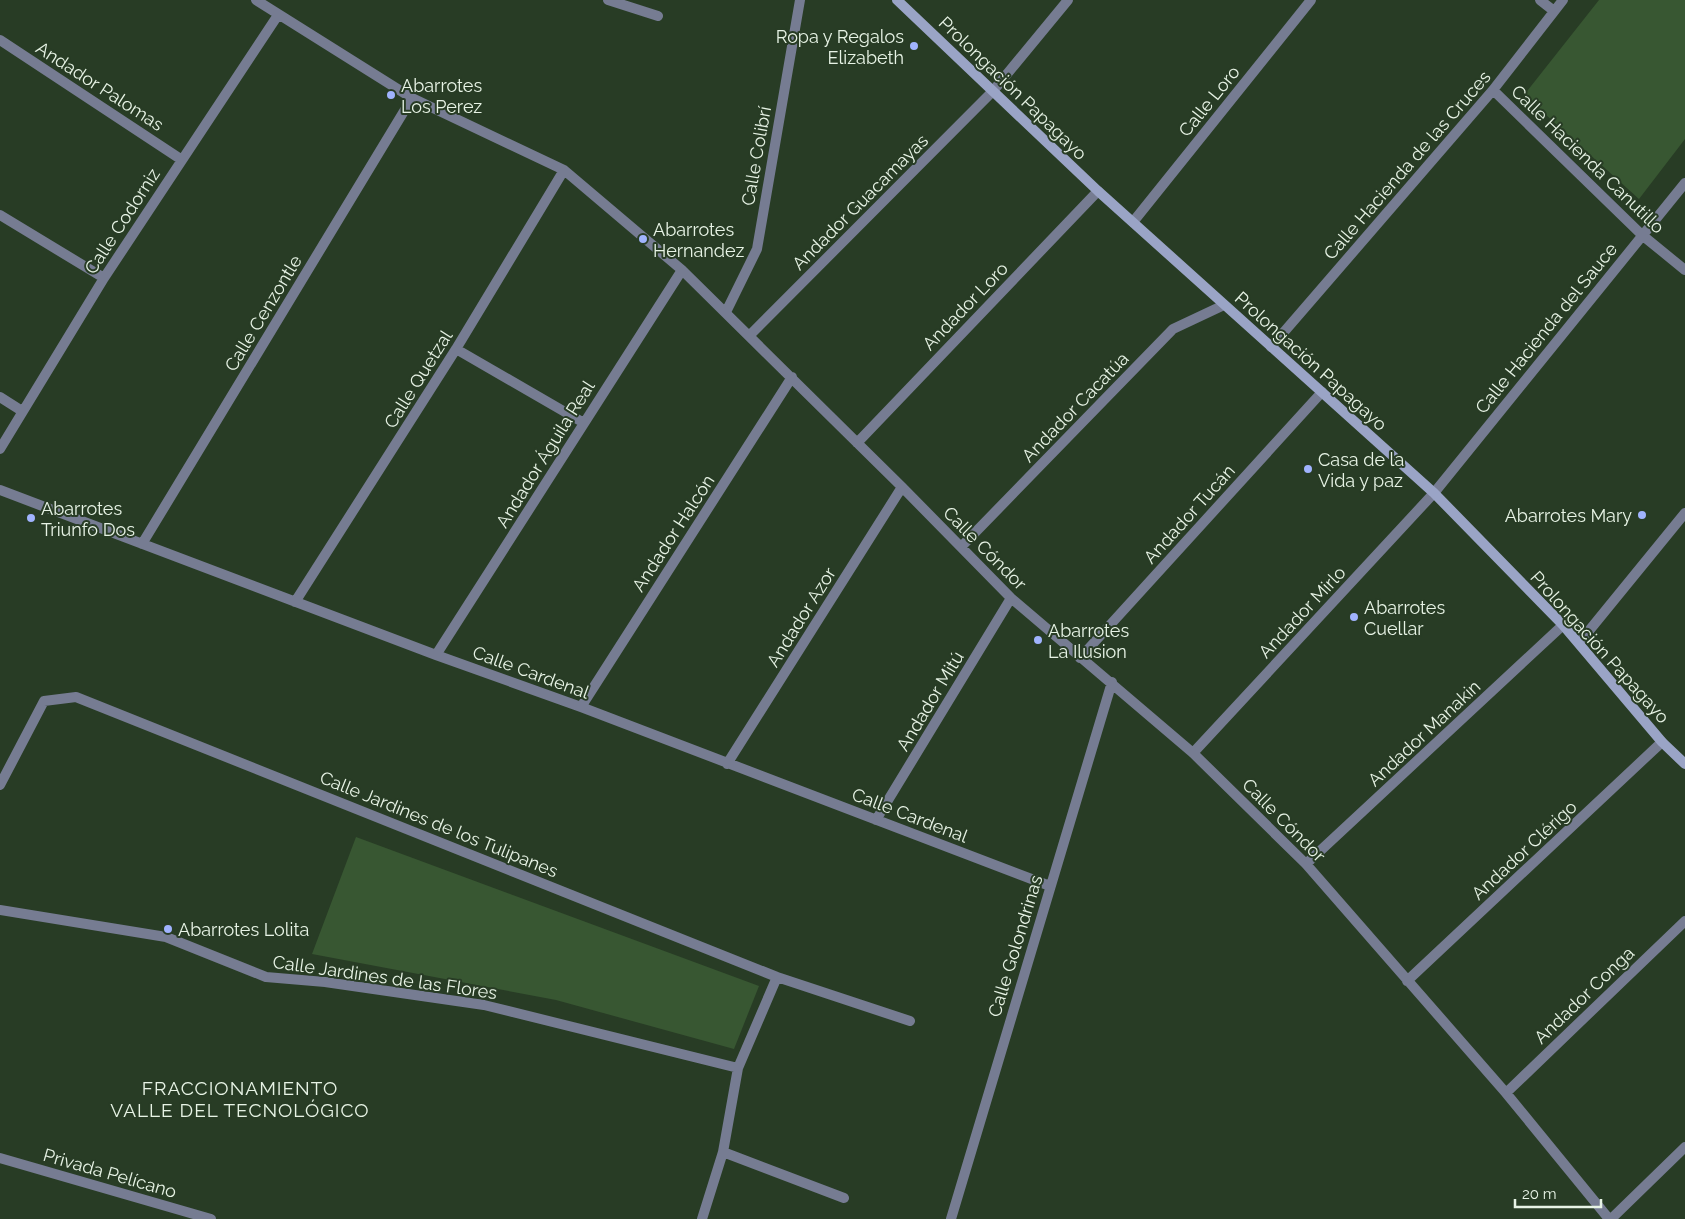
<svg xmlns="http://www.w3.org/2000/svg" width="1685" height="1219" font-family="Raleway,sans-serif">
<rect width="100%" height="100%" fill="#283c25"/>
<path fill="#385732" d="M1599,0H1685V139L1639,199L1524,95Z
M356,837L759,986L734,1049L556,1000L312,954Z"/>
<g fill="none" stroke-linecap="round" stroke-linejoin="round">
<path stroke="#767c92" stroke-width="10" d="M256,0L412,98L564,170L682,270L902,487L1011,598L1193,753L1306,864L1506,1093L1609,1219
M608,0L658,16
M1540,0L1554,11
M0,40L182,160
M1493,90L1642,235L1685,270
M0,215L104,278
M1133,222L1311,0
M726,312L757,249L800,0
M749,336L993,91L1068,0
M1271,347L1493,90L1563,0
M456,349L584,423
M0,397L22,411
M857,443L1098,191
M0,449L104,278L278,15
M0,490L436,655L581,707L1050,886
M142,544L412,98
M961,547L1173,329L1224,305
M295,602L456,349L564,170
M1579,643L1685,513
M436,655L682,270
M1080,658L1322,392
M581,707L792,377
M1193,753L1434,493L1685,183
M727,764L902,487
M0,785L44,701L76,697L777,977L910,1021
M876,820L1011,598
M1306,864L1563,625
M0,910L166,937L266,977L325,982L484,1005L738,1068
M1407,981L1662,742
M1506,1093L1685,921
M723,1152L844,1198
M0,1158L211,1219
M702,1219L723,1152L738,1068L777,977
M951,1219L1112,682
M1611,1219L1685,1147"/>
<path stroke="#9aa4c6" stroke-width="10" d="M897,0L1098,191L1434,493L1563,625L1662,742L1685,764"/>
</g>
<g fill="#a0b3fd" stroke="#283c25" stroke-width="2">
<circle cx="914" cy="46" r="5"/>
<circle cx="391" cy="95" r="5"/>
<circle cx="643" cy="239" r="5"/>
<circle cx="1308" cy="469" r="5"/>
<circle cx="1642" cy="515" r="5"/>
<circle cx="31" cy="518" r="5"/>
<circle cx="1354" cy="617" r="5"/>
<circle cx="1038" cy="640" r="5"/>
<circle cx="168" cy="929" r="5"/>
</g>
<g text-anchor="middle" dominant-baseline="central" stroke-width="4" stroke-linejoin="round" paint-order="stroke">
<g font-size="18" fill="#e7f3e5" stroke="#283c25" text-anchor="start">
<text x="904" y="36" text-anchor="end">Ropa y Regalos<tspan x="904" dy="21">Elizabeth</tspan></text>
<text x="401" y="85">Abarrotes<tspan x="401" dy="21">Los Perez</tspan></text>
<text x="653" y="229">Abarrotes<tspan x="653" dy="21">Hernandez</tspan></text>
<text x="1318" y="459">Casa de la<tspan x="1318" dy="21">Vida y paz</tspan></text>
<text x="41" y="508">Abarrotes<tspan x="41" dy="21">Triunfo Dos</tspan></text>
<text x="1632" y="515" text-anchor="end">Abarrotes Mary</text>
<text x="1364" y="607">Abarrotes<tspan x="1364" dy="21">Cuellar</tspan></text>
<text x="1048" y="630">Abarrotes<tspan x="1048" dy="21">La Ilusion</tspan></text>
<text x="178" y="929">Abarrotes Lolita</text>
</g>
<g font-size="18" fill="#e7f3e5" stroke="#283c25">
<text transform="translate(100 86) rotate(33)">Andador Palomas</text>
<text transform="translate(1013 88) rotate(44)">Prolongación Papagayo</text>
<text transform="translate(1209 101) rotate(-51)">Calle Loro</text>
<text transform="translate(756 156) rotate(-80)">Calle Colibrí</text>
<text transform="translate(1588 159) rotate(44)">Calle Hacienda Canutillo</text>
<text transform="translate(1407 165) rotate(-49)">Calle Hacienda de las Cruces</text>
<text transform="translate(860 202) rotate(-45)">Andador Guacamayas</text>
<text transform="translate(122 221) rotate(-57)">Calle Codorniz</text>
<text transform="translate(965 306) rotate(-46)">Andador Loro</text>
<text transform="translate(263 313) rotate(-59)">Calle Cenzontle</text>
<text transform="translate(1546 328) rotate(-51)">Calle Hacienda del Sauce</text>
<text transform="translate(1311 361) rotate(42)">Prolongación Papagayo</text>
<text transform="translate(418 379) rotate(-58)">Calle Quetzal</text>
<text transform="translate(1075 407) rotate(-46)">Andador Cacatúa</text>
<text transform="translate(545 454) rotate(-58)">Andador Águila Real</text>
<text transform="translate(1189 514) rotate(-48)">Andador Tucán</text>
<text transform="translate(673 533) rotate(-57)">Andador Halcón</text>
<text transform="translate(985 548) rotate(45)">Calle Cóndor</text>
<text transform="translate(1302 612) rotate(-47)">Andador Mirlo</text>
<text transform="translate(801 617) rotate(-58)">Andador Azor</text>
<text transform="translate(1600 647) rotate(48)">Prolongación Papagayo</text>
<text transform="translate(531 672) rotate(20)">Calle Cardenal</text>
<text transform="translate(930 701) rotate(-59)">Andador Mitú</text>
<text transform="translate(1424 733) rotate(-43)">Andador Manakin</text>
<text transform="translate(910 815) rotate(21)">Calle Cardenal</text>
<text transform="translate(1284 820) rotate(45)">Calle Cóndor</text>
<text transform="translate(439 824) rotate(22)">Calle Jardines de los Tulipanes</text>
<text transform="translate(1524 850) rotate(-43)">Andador Clérigo</text>
<text transform="translate(1015 946) rotate(-73)">Calle Golondrinas</text>
<text transform="translate(385 977) rotate(8)">Calle Jardines de las Flores</text>
<text transform="translate(1584 995) rotate(-44)">Andador Conga</text>
<text transform="translate(110 1173) rotate(16)">Privada Pelícano</text>
</g>
<g font-size="19" letter-spacing="1" fill="#e7f3e5" stroke="#283c25">
<text x="240" y="1088">FRACCIONAMIENTO<tspan x="240" dy="22">VALLE DEL TECNOLÓGICO</tspan></text>
</g>
</g>
<path d="M1515 1199v8h86v-8" fill="none" stroke="#e7f3e5" stroke-width="2.5"/>
<text x="1522" y="1199" font-size="15" fill="#e7f3e5" stroke="#283c25" stroke-width="4" paint-order="stroke">20 m</text>
</svg>
